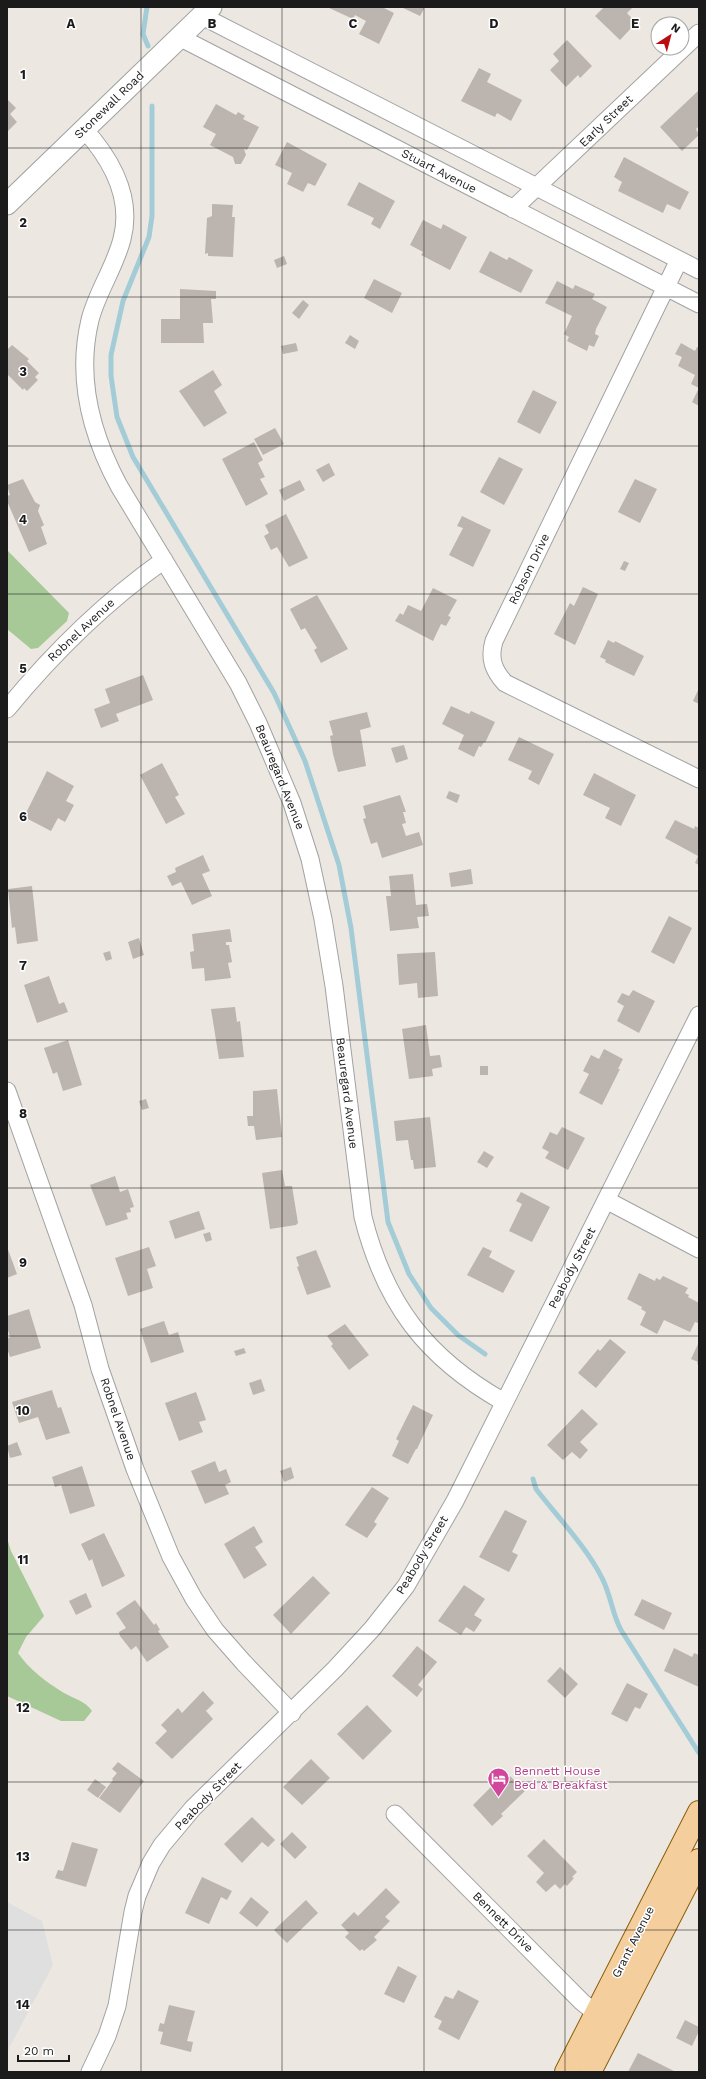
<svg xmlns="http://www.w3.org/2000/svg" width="706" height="2079" font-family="'Work Sans',sans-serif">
<rect width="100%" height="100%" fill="#ece8e1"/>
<path fill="#a7c998" d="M7,550L69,613L67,621L38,648L31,649L7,629Z
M7,1538L11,1551L44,1616L26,1637L18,1653C30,1670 46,1682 64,1693C75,1699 85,1701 92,1711L84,1721H61L7,1696Z"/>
<path fill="#dfdfdf" d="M7,1902L42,1921L53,1965L7,2052Z"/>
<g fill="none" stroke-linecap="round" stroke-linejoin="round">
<path stroke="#a3ccd7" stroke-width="5" d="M147,7L143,34L148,46
M152,106V216L149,237L123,301L111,355V376L117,417L133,457L274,693L305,761L339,865L351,928L388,1222L409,1274L431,1308L458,1335L485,1354
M533,1479L536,1489C557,1516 587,1548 602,1578C611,1595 612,1614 621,1630L699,1753"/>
</g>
<path fill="#bcb4ae" d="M327,7H382L394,13L379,44L359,34L366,21L355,15L353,19Z
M401,7H425L420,16Z
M604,7H633L627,13L636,23L620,40L595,16Z
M567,40L592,66L580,78L578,75L566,87L550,70L559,61L553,54Z
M479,68L491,74L487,82L522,100L511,121L497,113L495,117L461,101Z
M699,90V126L696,129L699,135L682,151L660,127Z
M7,99L16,108L10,114L17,122L7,132Z
M216,104L236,115L238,112L245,116L243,119L259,127L247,150L244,149L246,155L241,164H235L233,157L210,145L216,134L203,127Z
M287,142L327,164L315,186L308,183L303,192L287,184L292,173L275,165Z
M624,157L689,192L680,210L667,204L663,213L618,191L622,182L614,177Z
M359,182L395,201L380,229L371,224L374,218L347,205Z
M212,204L233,205L232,217H235L233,257L208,256V253L205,254L207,218L212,216Z
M423,220L441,229L443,224L467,237L450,270L421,255L423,252L410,245Z
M490,251L507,260L509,257L533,270L521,293L479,272Z
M284,256L287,264L277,268L274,260Z
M374,279L402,293L392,313L364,298Z
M557,281L573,289L575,285L595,294L592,299L607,307L596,329L595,334L599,336L594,347L589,345L587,351L567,341L569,337L564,334L572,316L545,303Z
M180,289L216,291V299H211L213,323H203L204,343H161V319H180Z
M303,300L309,305L299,319L292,313Z
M350,335L359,341L355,349L345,343Z
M296,343L298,351L283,354L281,346Z
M681,343L695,351L697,347L699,348V406L692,402L699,388L691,384L695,375L678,366L682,357L675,354Z
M12,345L29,359L27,361L39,373L35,377L38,380L27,391L24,388L23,390L7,374V350Z
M213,370L222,385L214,391L227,413L204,427L179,391Z
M533,390L557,402L540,434L517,422Z
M275,428L284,444L263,455L254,439Z
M254,442L263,460L258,463L265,477L260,479L268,494L246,506L222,459Z
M499,457L523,469L504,505L480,492Z
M329,463L335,475L323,482L316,470Z
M23,479L35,502L40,505L38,511L44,525L41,527L47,544L29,552L7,501V496L10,495L7,485Z
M635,479L657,489L640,523L618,512Z
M300,480L305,490L284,501L279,490Z
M286,514L308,558L289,567L277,547L271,550L264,536L269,533L265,525Z
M462,516L491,530L473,567L449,555L463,528L457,526Z
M624,561L629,563L625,571L620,569Z
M583,587L598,594L575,645L554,634L570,603L574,606Z
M433,588L457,600L448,616L451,617L446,626L441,624L433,641L395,621L400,613L403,615L408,605L421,611Z
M317,595L348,649L321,663L314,650L317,648L305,628L301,630L290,609Z
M608,640L614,643L615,641L644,656L634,676L605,662L606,660L600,657Z
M143,675L153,700L116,714L119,721L101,728L94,709L110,703L105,689Z
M699,688V704L693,701Z
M451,706L469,714L471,711L495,722L485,743L484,742L481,747L479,746L474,757L458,749L464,735L442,724Z
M367,712L371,727L360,730L366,766L338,772L333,754L330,736L333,735L329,721Z
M519,737L554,754L539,785L528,779L532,771L508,760Z
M404,745L408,759L396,763L391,748Z
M162,763L179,795L175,797L185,814L166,824L140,775Z
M47,771L74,786L66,801L74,805L65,822L58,818L51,831L24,817Z
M594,773L636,795L621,826L605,818L610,808L583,795Z
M449,791L460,795L457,803L446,798Z
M400,795L406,812H403L406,823L402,824L406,836L419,832L423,845L382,858L377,842L371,844L363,819L366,818L363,806Z
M675,820L694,829L695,826L699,828V865L695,863L698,856L665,838Z
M203,855L210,871L202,874L212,896L192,905L181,882L172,886L167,876L176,872L175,868Z
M471,869L473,884L451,887L449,873Z
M413,874L416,905L427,904L429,916L417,917L419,928L390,931L386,896H391L389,876Z
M32,886L38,941L17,944L15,927L12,928L8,889Z
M669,916L692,928L674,964L651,952Z
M230,929L232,942H226V945H229L232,962L228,963L231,978L205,981L204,968L192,969L190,952L194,951L192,934Z
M139,938L144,955L133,959L128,942Z
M110,951L112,959L106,961L103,953Z
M435,952L438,996L418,998L417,983L399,985L397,954Z
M49,976L59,1004L64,1002L68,1012L37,1023L24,985Z
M633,990L655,1001L639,1033L617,1021L624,1006L617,1002L622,993L629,996Z
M235,1007L237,1022L240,1021L244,1057L219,1059L211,1009Z
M426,1025L430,1056L440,1055L442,1067L432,1069L433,1076L409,1079L402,1029Z
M68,1040L82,1085L63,1091L57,1072L53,1074L44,1048Z
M604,1049L623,1059L618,1069H620L602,1105L579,1093L589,1074L583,1071L591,1055L599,1059Z
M480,1066H488V1075H480Z
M277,1089L282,1137L256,1140L254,1126H248L247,1116H253V1091Z
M146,1099L149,1108L142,1110L139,1101Z
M430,1117L436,1167L414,1169L413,1160H411L408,1140L396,1141L394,1121Z
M562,1127L585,1138L568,1170L545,1158L549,1152L542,1148L550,1132L557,1135Z
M484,1151L494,1157L487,1168L477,1162Z
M282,1170L285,1186H292L298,1223L296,1225L270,1229L262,1173Z
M115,1176L120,1192L128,1189L134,1207L130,1208L131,1212L126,1213L128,1219L106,1226L90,1185Z
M521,1192L550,1207L532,1242L509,1231L522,1204L516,1201Z
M199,1211L205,1229L175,1239L169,1221Z
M210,1232L212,1240L206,1242L203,1234Z
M7,1247L17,1274L7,1278Z
M149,1247L156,1266L147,1269L153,1288L128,1296L115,1258Z
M483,1247L492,1251L489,1257L515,1271L503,1293L467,1275Z
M316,1250L331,1287L307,1295L297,1267L299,1266L296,1257Z
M639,1273L655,1281L656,1278L660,1280L663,1276L688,1288L685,1293L689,1295L688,1297L699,1303V1321L698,1323L695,1322L690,1332L664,1320L657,1334L640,1325L646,1312L641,1309L642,1307L627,1299Z
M29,1309L41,1348L10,1357L7,1348V1339L10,1337L7,1327V1316Z
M164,1321L169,1335L178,1332L184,1352L151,1363L140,1329Z
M345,1324L369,1355L349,1370L331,1346L333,1344L327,1336Z
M610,1339L626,1352L596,1388L578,1373L598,1349L600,1351Z
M699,1342V1365L697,1364L698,1362L691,1359Z
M244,1348L246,1353L236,1356L234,1351Z
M261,1379L265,1391L253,1395L249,1383Z
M52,1390L58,1408L61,1407L70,1433L46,1440L38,1417L19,1423L12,1402Z
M196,1392L206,1420L199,1422L203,1432L179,1441L165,1403Z
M413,1405L433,1415L417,1449H416L408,1464L392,1456L399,1441L396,1439Z
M582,1409L598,1424L580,1442L588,1450L580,1459L572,1452L563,1460L547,1445Z
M17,1442L22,1455L10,1458L7,1446Z
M215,1461L219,1472L226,1469L231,1482L225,1485L229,1494L205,1504L191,1471Z
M82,1466L95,1506L70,1514L61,1485L55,1487L52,1477Z
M291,1467L294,1478L284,1482L280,1471Z
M372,1487L389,1498L374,1522L377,1524L367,1538L345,1525Z
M505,1510L527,1521L512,1552L518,1555L509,1572L479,1557Z
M254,1526L263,1542L255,1547L267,1565L244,1579L224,1544Z
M104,1533L125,1576L102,1587L92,1559L89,1561L81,1544Z
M313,1576L330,1593L291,1634L273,1615Z
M464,1585L485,1599L474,1615L482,1620L474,1632L466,1627L461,1635L438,1621Z
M86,1593L92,1607L76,1615L69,1601Z
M642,1599L672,1613L664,1630L634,1615Z
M135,1600L154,1625L156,1623L160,1630L158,1631L169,1647L147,1662L136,1646L131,1650L120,1636L119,1632L126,1628L116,1613Z
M417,1646L437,1662L418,1685L423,1689L417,1697L392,1676Z
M674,1648L692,1657L694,1653L699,1655V1687L664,1671Z
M560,1667L578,1684L565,1698L547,1681Z
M627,1683L648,1694L640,1709L635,1707L627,1722L611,1714Z
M203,1691L214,1703L206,1711L213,1719L172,1759L155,1743L167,1731L161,1725L178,1708L182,1713Z
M367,1705L392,1731L363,1760L337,1734Z
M311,1759L330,1778L302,1805L283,1787Z
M118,1762L144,1781L120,1813L99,1798L113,1780L112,1779L117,1773L112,1769Z
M510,1776L525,1791L501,1814L503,1816L492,1826L473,1805L499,1779L503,1783Z
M95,1779L106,1787L98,1798L87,1790Z
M252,1817L275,1840L268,1847L262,1842L242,1863L224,1844Z
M292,1832L307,1847L295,1859L280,1844Z
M544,1839L577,1872L572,1877L574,1878L567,1886L565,1884L560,1889L555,1884L546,1892L536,1882L544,1873L527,1856Z
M72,1842L98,1849L86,1887L55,1878L58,1870L63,1871Z
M202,1877L232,1891L227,1900L221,1897L209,1924L185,1913Z
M386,1888L400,1902L385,1917L390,1921L374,1937L377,1940L364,1951L362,1949L360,1951L345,1937L349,1933L341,1925L354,1912L358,1916Z
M251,1897L269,1912L257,1927L239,1913Z
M306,1900L318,1913L287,1943L274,1930Z
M398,1966L417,1976L404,2003L384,1994Z
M458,1990L479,2001L459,2040L438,2029L442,2021L434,2017L445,1996L453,1999Z
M169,2005L195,2011L187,2041L193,2042L191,2052L160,2044L163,2032L158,2031L160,2023L164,2024Z
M685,2020L699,2027V2031L692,2046L676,2038Z
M638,2053L676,2072H628Z"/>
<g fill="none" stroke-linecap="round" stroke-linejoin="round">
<defs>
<path id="minor" d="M202,16L699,270
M179,37L699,304
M84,129C111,159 133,197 122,239C115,267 97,292 90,320C76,378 92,436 119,486L238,683L258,723L292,803L310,859L323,919L334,986L363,1217C385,1304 426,1358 504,1402
M513,209L699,33
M679,260L494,641C489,658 493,670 505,683L699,779
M7,709C53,653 105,602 164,560
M7,1091L83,1305L100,1369L135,1469L171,1557L194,1599L215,1630L244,1663L292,1713
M606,1200L699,1249
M395,1814L582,2002L604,2020
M90,2072L107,2036L117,2006L133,1912L137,1896L151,1863L162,1845L193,1808L335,1669L372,1629L406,1586L455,1501L699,1015"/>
<path id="tertiary" d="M7,204L211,7"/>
<path id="primary" d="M566,2072L699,1812
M590,2072L699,1860"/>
</defs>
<use href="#minor" stroke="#a2a2a2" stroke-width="19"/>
<use href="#tertiary" stroke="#a2a2a2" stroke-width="23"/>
<use href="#primary" stroke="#895e09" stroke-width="24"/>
<use href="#minor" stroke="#fff" stroke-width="17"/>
<use href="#tertiary" stroke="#fff" stroke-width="21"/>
<use href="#primary" stroke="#f5ce9d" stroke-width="22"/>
</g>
<path fill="none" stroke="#1b1b1b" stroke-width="1" stroke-opacity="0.55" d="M141,7V2072M282,7V2072M424,7V2072M565,7V2072M7,148H699M7,297H699M7,446H699M7,594H699M7,742H699M7,891H699M7,1040H699M7,1188H699M7,1336H699M7,1485H699M7,1634H699M7,1782H699M7,1930H699"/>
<defs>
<symbol id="hotel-pin" viewBox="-11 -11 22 30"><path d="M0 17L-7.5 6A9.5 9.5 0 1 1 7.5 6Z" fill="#d1479c" stroke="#fff"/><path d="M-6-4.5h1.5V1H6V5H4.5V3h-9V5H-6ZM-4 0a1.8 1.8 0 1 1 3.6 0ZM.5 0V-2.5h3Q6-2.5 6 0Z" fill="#fff"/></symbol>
</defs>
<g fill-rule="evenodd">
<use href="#hotel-pin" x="486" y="1766" width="25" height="34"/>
</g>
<g text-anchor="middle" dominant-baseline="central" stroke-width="3" stroke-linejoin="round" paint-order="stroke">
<g font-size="12" fill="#1b1b1b" stroke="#fff">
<text transform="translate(109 105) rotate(-44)">Stonewall Road</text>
<text transform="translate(606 121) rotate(-44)">Early Street</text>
<text transform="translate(439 171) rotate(27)">Stuart Avenue</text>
<text transform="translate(529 569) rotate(-64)">Robson Drive</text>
<text transform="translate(81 630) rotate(-43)">Robnel Avenue</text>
<text transform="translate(280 777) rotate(68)">Beauregard Avenue</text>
<text transform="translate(347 1093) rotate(83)">Beauregard Avenue</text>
<text transform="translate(572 1268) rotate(-63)">Peabody Street</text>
<text transform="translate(118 1419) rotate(71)">Robnel Avenue</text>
<text transform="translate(422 1555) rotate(-59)">Peabody Street</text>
<text transform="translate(208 1796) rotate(-46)">Peabody Street</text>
<text transform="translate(503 1922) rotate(45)">Bennett Drive</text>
<text transform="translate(633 1942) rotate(-63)">Grant Avenue</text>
</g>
<g font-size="12" fill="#b23c85" stroke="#fff" text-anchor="start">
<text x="514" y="1771">Bennett House<tspan x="514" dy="14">Bed &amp; Breakfast</tspan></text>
</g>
</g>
<g font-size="13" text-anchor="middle" font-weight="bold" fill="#1b1b1b" stroke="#fff" stroke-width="3" stroke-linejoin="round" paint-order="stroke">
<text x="71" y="28">A</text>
<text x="212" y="28">B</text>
<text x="353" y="28">C</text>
<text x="494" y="28">D</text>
<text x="635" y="28">E</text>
<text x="23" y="79">1</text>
<text x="23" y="227">2</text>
<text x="23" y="376">3</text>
<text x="23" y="524">4</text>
<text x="23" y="673">5</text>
<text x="23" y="821">6</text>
<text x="23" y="970">7</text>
<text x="23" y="1118">8</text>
<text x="23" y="1267">9</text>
<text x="23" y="1415">10</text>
<text x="23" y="1564">11</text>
<text x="23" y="1712">12</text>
<text x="23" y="1861">13</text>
<text x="23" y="2009">14</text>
</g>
<rect width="706" height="2079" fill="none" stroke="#1b1b1b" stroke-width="16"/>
<g transform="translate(670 36) rotate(36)"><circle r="19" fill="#ffffff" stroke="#a4a4a4"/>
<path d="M0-3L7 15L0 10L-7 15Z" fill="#b90d0e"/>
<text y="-6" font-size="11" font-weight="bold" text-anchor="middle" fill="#1b1b1b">N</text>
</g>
<path d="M18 2055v6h51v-6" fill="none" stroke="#1b1b1b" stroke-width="2"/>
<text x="24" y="2055" font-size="12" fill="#1b1b1b" stroke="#ffffff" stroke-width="3" paint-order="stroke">20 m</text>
</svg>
